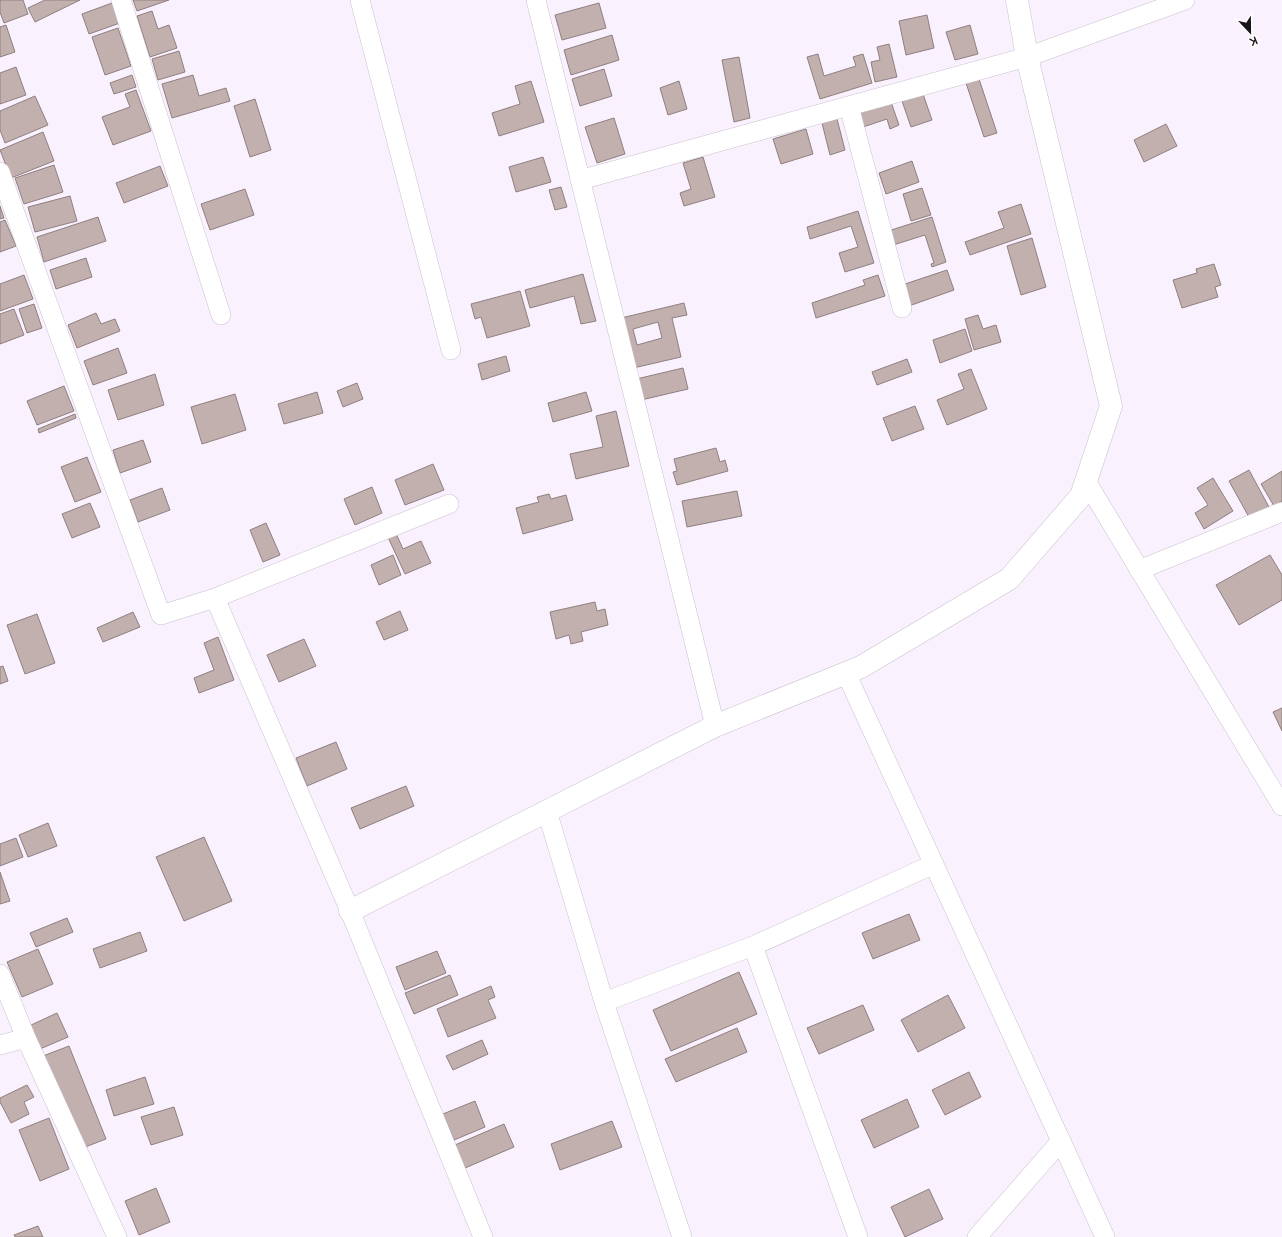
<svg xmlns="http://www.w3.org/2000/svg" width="1282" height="1237" font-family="'Varela Round',sans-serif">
<rect width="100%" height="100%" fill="#faf1fe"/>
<path fill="#c2b0af" stroke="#8f7f7f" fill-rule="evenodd" d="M0,0H23L28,14L4,23L0,12Z
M45,0H80L35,22L28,8Z
M133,0H169L137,11Z
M112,3L120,23L89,34L82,14Z
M599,3L606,28L562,40L555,15Z
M152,11L158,29L169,25L177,48L150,57L137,16Z
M927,15L934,48L906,55L899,21Z
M6,25L15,52L0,57V27Z
M970,25L978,54L955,60L946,32Z
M118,28L131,66L105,75L92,37Z
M612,35L619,60L571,75L564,50Z
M889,44L897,77L875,82L871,62L880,60L877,47Z
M179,51L185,72L158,80L152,59Z
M818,54L824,76L856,66L853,57L863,54L872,83L820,99L807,57Z
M739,57L750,118L734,122L722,60Z
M16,67L26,95L0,104V73Z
M604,69L612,96L580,106L572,79Z
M132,75L136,87L114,94L110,83Z
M193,75L199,96L226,88L230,101L172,118L162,84Z
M979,79L997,133L984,137L966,83Z
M531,81L544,122L499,136L492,113L520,104L515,86Z
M679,81L687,109L668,115L660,88Z
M136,90L151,131L113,145L102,117L130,107L125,94Z
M923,94L932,120L911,127L902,101Z
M35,96L48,125L5,143L0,130V111Z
M255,99L271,150L250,157L234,106Z
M891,102L899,125L890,129L887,119L863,127L858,113Z
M614,118L625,154L597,163L585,127Z
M837,119L845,150L830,155L822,123Z
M1166,124L1177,146L1144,162L1134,140Z
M806,129L813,154L781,164L773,139Z
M43,132L54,161L11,178L0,150Z
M543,157L551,182L516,192L509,167Z
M703,157L715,197L684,206L680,193L691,189L683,163Z
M912,161L919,182L886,194L879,173Z
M54,165L63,192L24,204L15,178Z
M160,166L168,186L124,203L116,183Z
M561,187L567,207L555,210L549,190Z
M922,188L931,215L911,221L903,194Z
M245,189L254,215L210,230L201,204Z
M70,196L77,221L35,232L28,207Z
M1021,204L1031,234L970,255L965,242L1004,228L998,212Z
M0,206L4,218L0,219Z
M858,211L874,263L845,272L839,253L858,247L851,226L810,239L807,227Z
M98,217L106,241L44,262L37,237Z
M932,217L946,262L932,267L931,264L934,263L925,235L890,246L885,232Z
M5,220L16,246L0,252V222Z
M1032,238L1046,287L1021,295L1007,246Z
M86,258L92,277L56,289L50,270Z
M1214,264L1221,285L1215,287L1218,297L1182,308L1173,280L1197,273L1196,269Z
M947,270L954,290L906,307L899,286Z
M583,274L596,321L581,324L574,296L530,308L525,290Z
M24,275L33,299L0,311V284Z
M878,275L885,296L816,318L812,303L865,285L863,280Z
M520,291L530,326L487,338L481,317L475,319L471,304Z
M684,303L687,315L672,318L681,357L629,369L617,319ZM658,322L662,338L637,345L633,329Z
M34,304L42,328L27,333L19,309Z
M14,309L24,335L0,344V314Z
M96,313L101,324L115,319L120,331L77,348L68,325Z
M978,315L983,329L996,325L1001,342L974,350L965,319Z
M965,329L972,351L940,363L933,340Z
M118,348L127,373L93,385L84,361Z
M506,356L510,371L482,380L478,364Z
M907,359L912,372L877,385L872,372Z
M683,368L688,389L637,401L632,380Z
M971,369L987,409L947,425L937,400L964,389L958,374Z
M155,374L164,405L118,420L108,390Z
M357,383L363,399L343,407L337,391Z
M64,386L74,411L37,425L27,401Z
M317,392L323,413L284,424L278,404Z
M586,392L592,411L553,422L548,403Z
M235,394L246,430L202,444L191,407Z
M915,406L924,429L892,441L883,418Z
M616,411L629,466L576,479L570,454L603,447L596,416Z
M75,414L76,418L39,433L38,429Z
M143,440L151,462L120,473L113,450Z
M716,448L720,462L725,460L728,471L677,485L673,472L677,471L674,459Z
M87,457L101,492L75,502L61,467Z
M433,464L444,490L405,505L395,480Z
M1249,470L1270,509L1250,519L1229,481Z
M1282,471V501L1274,506L1261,484Z
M1213,478L1233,511L1204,529L1195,513L1208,505L1197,488Z
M372,487L382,513L355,525L344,499Z
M162,488L170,510L138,522L130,500Z
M737,491L742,516L687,527L682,501Z
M549,494L551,499L566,495L573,520L523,534L516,508L539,502L537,497Z
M90,503L100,527L72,538L62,514Z
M266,523L280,555L263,562L250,530Z
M394,529L403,549L421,541L431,563L405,574L386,533Z
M393,555L401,575L379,585L371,565Z
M1270,555L1282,575V600L1239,625L1216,585Z
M595,602L597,611L605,609L608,625L581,632L583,641L571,644L569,635L556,639L550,612Z
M400,611L408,630L384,640L376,622Z
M133,612L140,627L103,642L97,628Z
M37,614L55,663L25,674L7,625Z
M218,637L234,680L199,693L194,678L214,670L204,643Z
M304,639L316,666L279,682L267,655Z
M3,666L8,681L0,684V667Z
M1282,708V731L1273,712Z
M336,742L347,769L307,786L296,758Z
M406,786L414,806L360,829L351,808Z
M48,823L57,846L28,857L19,835Z
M204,837L232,901L184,921L156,857Z
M16,838L23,857L0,866V844Z
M0,872L10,901L0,904Z
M909,914L920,940L873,959L862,933Z
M67,918L73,932L36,947L30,933Z
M140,932L147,951L100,968L93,949Z
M38,949L53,984L22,997L7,962Z
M437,951L446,973L405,990L396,967Z
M739,972L757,1014L671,1051L653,1010Z
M450,975L458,995L414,1014L405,993Z
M491,986L495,997L488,1000L496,1018L448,1037L437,1009Z
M948,995L965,1028L918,1052L901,1020Z
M863,1005L874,1030L819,1054L807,1028Z
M57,1013L68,1037L40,1049L29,1026Z
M737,1028L747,1052L676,1082L665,1059Z
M482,1040L488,1054L453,1070L446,1056Z
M69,1046L106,1139L80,1149L43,1056Z
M969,1072L981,1097L945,1115L932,1090Z
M145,1077L154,1104L114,1116L106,1090Z
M27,1085L34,1097L24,1102L29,1114L11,1123L0,1102V1098Z
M907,1099L919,1127L874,1148L861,1120Z
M475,1101L485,1127L454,1140L443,1114Z
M174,1107L183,1135L151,1145L141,1117Z
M49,1118L69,1169L40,1181L19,1130Z
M612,1121L622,1147L560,1170L551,1144Z
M504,1124L514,1147L465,1168L455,1145Z
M156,1188L170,1222L139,1235L125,1201Z
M929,1189L943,1219L905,1237L891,1207Z
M38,1226L43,1237H15L14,1235Z"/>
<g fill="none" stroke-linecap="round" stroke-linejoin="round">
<defs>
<path id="street" d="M121,0L221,315
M360,0L451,350
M536,0L715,726
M849,106L902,308
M0,172L161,615L215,598L449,504
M580,180L1027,57L1185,0
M1086,481L1282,806
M1139,570L1282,512
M215,598L350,911L483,1237
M846,673L1105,1237
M547,811L604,1002L682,1237
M753,946L858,1237
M0,974L26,1038L117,1237
M604,1002L753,946L934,864
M0,1045L26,1038
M977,1237L1061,1141"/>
<path id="secondary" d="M350,911L715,726L861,667L1009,579L1081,496L1111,406L1027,57L1017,0"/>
</defs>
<use href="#street" stroke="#cac0cd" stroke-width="20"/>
<use href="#secondary" stroke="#cac0cd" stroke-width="23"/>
<use href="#street" stroke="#fff" stroke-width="19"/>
<use href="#secondary" stroke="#fff" stroke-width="22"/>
</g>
<g transform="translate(1250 32) rotate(158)" stroke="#ffffff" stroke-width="3" paint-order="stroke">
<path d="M0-3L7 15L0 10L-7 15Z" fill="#181519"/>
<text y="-6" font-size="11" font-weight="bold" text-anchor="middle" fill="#181519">K</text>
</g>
</svg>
